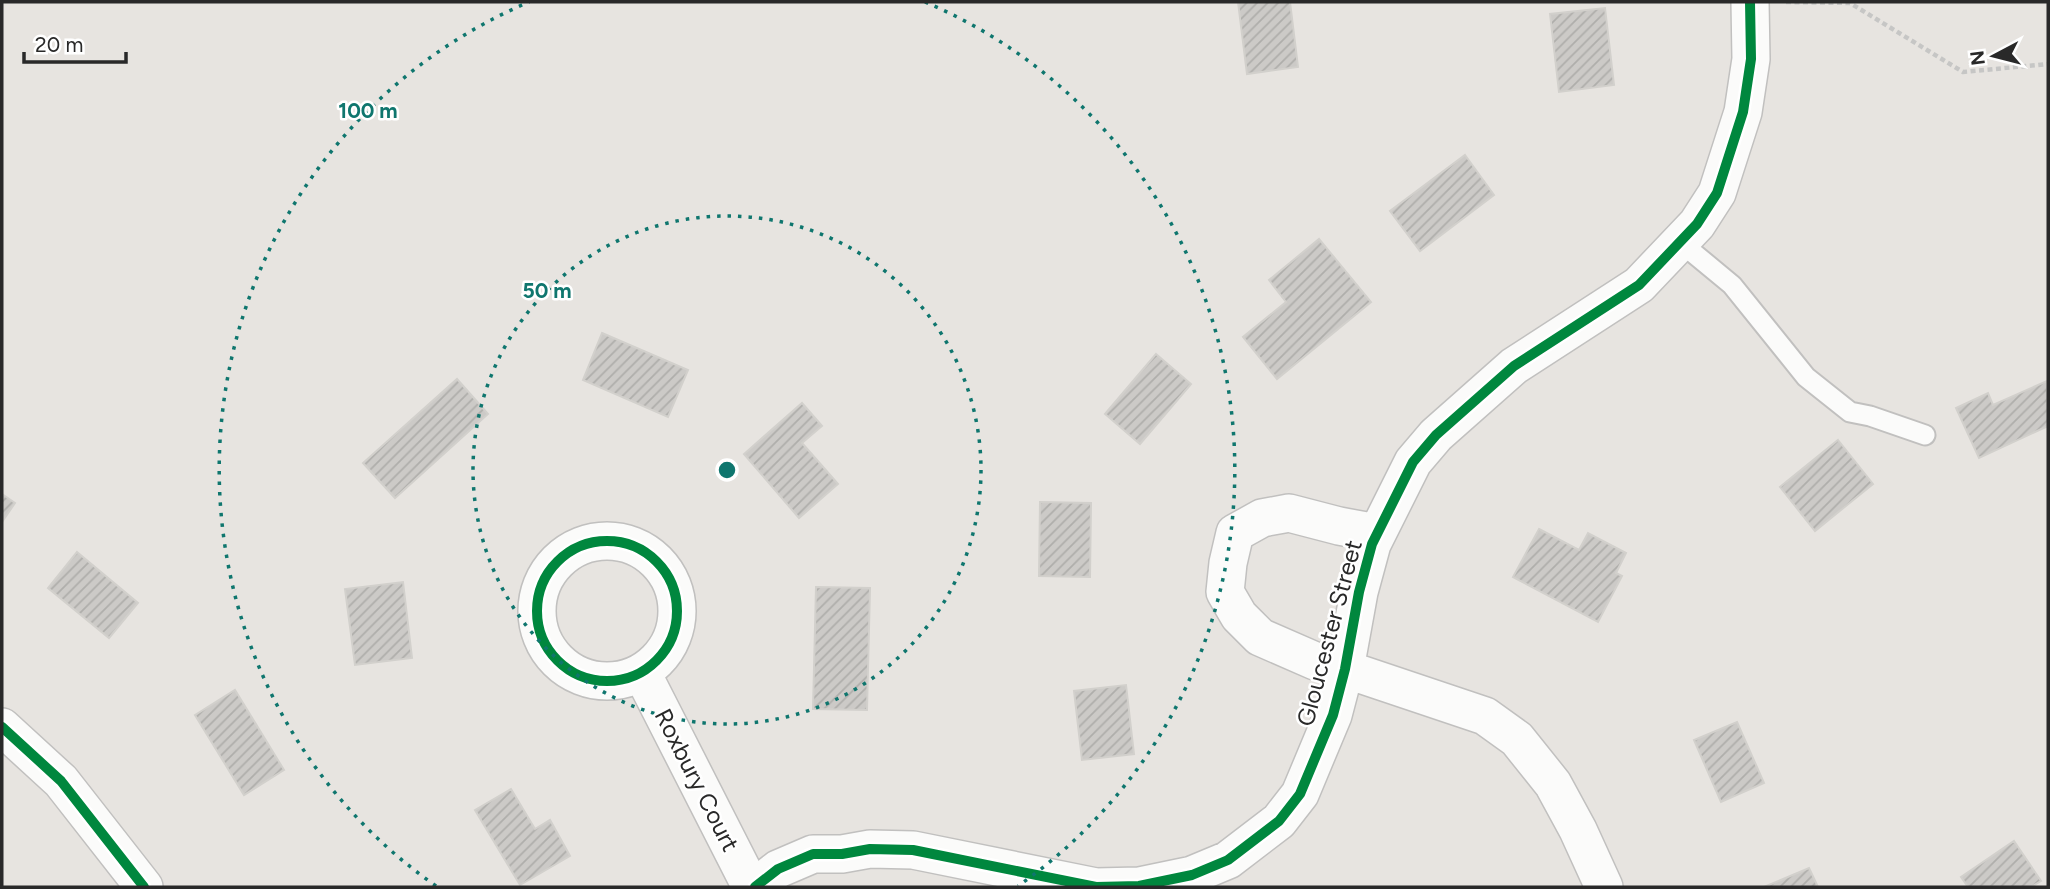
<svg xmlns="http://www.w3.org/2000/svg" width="2050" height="889" font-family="Figtree,sans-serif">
<defs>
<pattern id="building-hatch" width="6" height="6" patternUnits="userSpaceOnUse" patternTransform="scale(1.75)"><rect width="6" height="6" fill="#cccac7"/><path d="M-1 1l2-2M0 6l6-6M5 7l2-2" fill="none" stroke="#afaeab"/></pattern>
</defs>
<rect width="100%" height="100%" fill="#e7e4e0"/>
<path fill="url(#building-hatch)" stroke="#d2d0cc" stroke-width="2" d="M1238,2H1290L1298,67L1247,74Z
M1605,8L1614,85L1559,92L1550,14Z
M1465,155L1494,195L1420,251L1390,211Z
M1319,239L1371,302L1277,379L1243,337L1286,302L1269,280Z
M602,333L688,370L668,417L583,380Z
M1156,354L1191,384L1140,444L1105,414Z
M457,379L488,414L395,498L363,463Z
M2047,381L2048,426L1979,458L1956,408L1988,393L1993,405Z
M802,403L822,426L802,443L838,484L799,518L744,454Z
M1838,440L1873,484L1815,531L1780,487Z
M2,494L15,503L2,522Z
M1040,502L1091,503L1090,577L1039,576Z
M1539,529L1579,550L1588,533L1626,553L1616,573L1622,576L1598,622L1513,577Z
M77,552L138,603L109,638L48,588Z
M403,582L412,658L355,665L345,589Z
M816,587L870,588L867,710L813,709Z
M1126,685L1134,754L1082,760L1074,691Z
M235,690L284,770L244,795L195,715Z
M1737,722L1764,783L1721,802L1694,740Z
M511,789L535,829L550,820L570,856L520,885L475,810Z
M2014,841L2041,881L2031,887H1968L1961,877Z
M1809,868L1818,887H1764Z"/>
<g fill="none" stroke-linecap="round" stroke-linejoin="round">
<defs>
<path id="service" d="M1680,242L1732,285L1806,377L1850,412L1870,416L1925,435"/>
<path id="minor" d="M1377,533L1339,526L1289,513L1262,518L1235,533L1228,563L1225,592L1239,616L1260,637L1315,661L1345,669L1485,716L1517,739L1553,784L1578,830L1604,887
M537 611a70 70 0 1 1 140 0a70 70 0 1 1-140 0Z
M642,673L751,887
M2,727L61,781L144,887
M755,887L778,869L813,854H842L870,849L913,850L1096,887L1139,886L1192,875L1228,860L1279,821L1300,794L1333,715L1345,669L1359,592L1372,544L1413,462L1436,435L1514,366L1639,285L1697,224L1717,193L1743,112L1751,59L1750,2"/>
</defs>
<use href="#service" stroke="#c1c0bf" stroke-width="23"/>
<use href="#minor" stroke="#c1c0bf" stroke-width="40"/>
<path stroke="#c6c6c5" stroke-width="4.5" stroke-dasharray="5 3.5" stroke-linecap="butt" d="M1786,2L1850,3L1963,72L2048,64"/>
<use href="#service" stroke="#fbfbfa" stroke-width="19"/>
<use href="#minor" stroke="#fbfbfa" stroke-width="37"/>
<defs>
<path id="cycleway" d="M537 611a70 70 0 1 1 140 0a70 70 0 1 1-140 0Z
M2,727L61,781L144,887
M755,887L778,869L813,854H842L870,849L913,850L1096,887L1139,886L1192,875L1228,860L1279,821L1300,794L1333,715L1345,669L1359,592L1372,544L1413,462L1436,435L1514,366L1639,285L1697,224L1717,193L1743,112L1751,59L1750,2"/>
</defs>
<use href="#cycleway" stroke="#fff" stroke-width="15"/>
<use href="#cycleway" stroke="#00873e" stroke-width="10"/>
</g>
<g fill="none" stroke="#0f766e" stroke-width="3.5" stroke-dasharray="3.5 7">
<circle cx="727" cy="470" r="254"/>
<path d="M436 886A508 508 0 0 1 529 2M925 2A508 508 0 0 1 1018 886"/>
</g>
<g text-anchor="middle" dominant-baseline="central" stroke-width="5" stroke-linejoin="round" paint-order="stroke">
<g font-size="24" fill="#292929" stroke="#fff">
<text transform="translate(1329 633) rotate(-75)">Gloucester Street</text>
<text transform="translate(697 780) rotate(63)">Roxbury Court</text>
</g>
</g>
<circle cx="727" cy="470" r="10" fill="#0f766e" stroke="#fff" stroke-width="3.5"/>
<g font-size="21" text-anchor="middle" font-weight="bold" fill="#0f766e" stroke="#fff" stroke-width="5" stroke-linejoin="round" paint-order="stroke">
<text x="368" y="118">100 m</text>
<text x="547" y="298">50 m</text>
</g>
<rect width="2050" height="889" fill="none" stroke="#292929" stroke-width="7"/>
<g transform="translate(1994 56) rotate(263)" stroke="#ffffff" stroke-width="5" paint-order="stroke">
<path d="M0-5L12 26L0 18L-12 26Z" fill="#292929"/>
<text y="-10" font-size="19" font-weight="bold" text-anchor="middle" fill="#292929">N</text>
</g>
<path d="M24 52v10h102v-10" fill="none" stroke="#292929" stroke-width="3.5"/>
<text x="35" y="52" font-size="21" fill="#292929" stroke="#ffffff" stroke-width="5" paint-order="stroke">20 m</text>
</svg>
